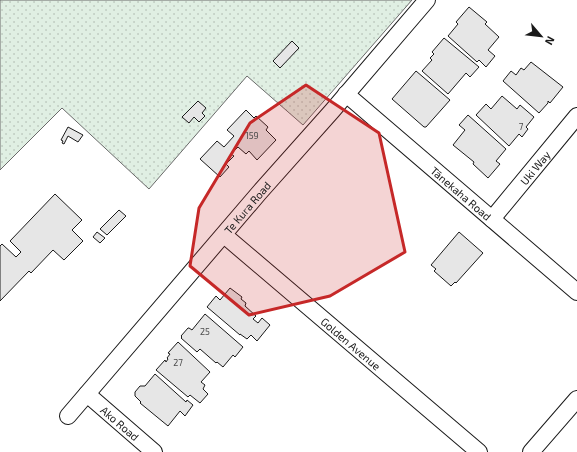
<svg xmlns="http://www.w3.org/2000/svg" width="577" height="452" font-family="'Exo 2',sans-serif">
<defs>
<pattern id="grass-dots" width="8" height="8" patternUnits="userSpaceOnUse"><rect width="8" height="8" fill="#e0efe3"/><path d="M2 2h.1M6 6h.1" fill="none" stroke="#c0ccc2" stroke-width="1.8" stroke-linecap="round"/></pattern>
</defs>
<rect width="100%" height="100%" fill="#fff"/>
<path fill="url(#grass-dots)" stroke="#6a6a6a" d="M0,0H412L303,125L247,76L149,189L62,108L0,170Z"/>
<path fill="#e6e6e6" stroke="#1a1a1a" d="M469,7L487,22L485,24L499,37L488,50L495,56L486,67L479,60L477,62L448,36L458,24L456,22Z
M444,38L479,67L470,77L466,73L448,94L422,71L432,60L430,58L434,54L432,52Z
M292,41L299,48L280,68L273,61Z
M531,62L563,87L550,103L548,101V103L539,113L503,81L511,71L516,75L521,68L524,70Z
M416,71L450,100L426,127H424L392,99Z
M502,96L517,109L520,105L534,117L526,127L528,129L522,137L519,134L509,146L476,115L486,104L491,109Z
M198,101L206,108L202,113L205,116L199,122L194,117L189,123L182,117Z
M246,110L254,118L256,116L268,127L266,130L276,140L257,160L249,151L246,154L238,147L231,154L234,156L226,164L229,167L220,177L200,159L217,141L224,147L234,136L227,130Z
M468,115L506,149L496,161L500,164L488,178L473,164L474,162L453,145L465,130L459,125Z
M68,127L83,135L78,142L68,136L64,144L62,143L63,141L61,140Z
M55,194L82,220L72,230L83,241L64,260L53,250L31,273L29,271L0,301V246L2,244L16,257L21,252L10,241Z
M119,210L126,216L107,235L100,229Z
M97,232L105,238L100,243L93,237Z
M459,232L483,253L456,283L455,282L451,286L434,271L436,269L431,265Z
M230,288L242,297L241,299L246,303L245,306L256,316L253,319L258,323L262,318L270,325L257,341L251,335L247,339L240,334V335L207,307L216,296L220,300Z
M205,314L243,347L235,357L233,355L223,367L217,362L216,363L200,349L197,352L181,338L182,337L181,336L188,328H189L192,330Z
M178,342L210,372L201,382L205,385L203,389L208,394L200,403L190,395L188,397L156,370L165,360L166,362L168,359L167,358L170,354L168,353Z
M155,374L186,402L187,400L193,405L185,416L180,411L168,426L140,403L141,402L135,396V392L140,386H145Z"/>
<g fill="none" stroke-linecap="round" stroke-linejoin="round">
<defs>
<g id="minor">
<path id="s1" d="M346,94L577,292"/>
<path id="s2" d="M492,219L577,116"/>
<path id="s3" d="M224,235L479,452"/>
<path id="s4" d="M87,394L154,452"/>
<path id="s5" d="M68,416L259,193L332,111L427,0"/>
<path d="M531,452L577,399"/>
</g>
</defs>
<use href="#minor" stroke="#1a1a1a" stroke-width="18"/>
<use href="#minor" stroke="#fff" stroke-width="16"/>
</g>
<path fill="#c62828" fill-opacity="0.2" stroke="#c62828" stroke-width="3" stroke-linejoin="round" d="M306,85L379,133L405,252L330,296L249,315L190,266L199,208L250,123Z"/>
<g text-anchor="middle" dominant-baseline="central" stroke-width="3" stroke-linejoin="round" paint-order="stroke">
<g font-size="9" fill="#4d4d4d">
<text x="521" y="126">7</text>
<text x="252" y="135">159</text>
<text x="205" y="331">25</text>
<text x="178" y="362">27</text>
</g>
<g font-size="11" fill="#1a1a1a" stroke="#fff">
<text stroke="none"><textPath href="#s2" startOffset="67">Uki Way</textPath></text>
<text stroke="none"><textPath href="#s1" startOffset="152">Tānekaha Road</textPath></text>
<text stroke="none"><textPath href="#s5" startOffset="275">Te Kura Road</textPath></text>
<text stroke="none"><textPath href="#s3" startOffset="167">Golden Avenue</textPath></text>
<text stroke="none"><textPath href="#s4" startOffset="44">Ako Road</textPath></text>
</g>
</g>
<g transform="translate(541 36) rotate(118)" stroke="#ffffff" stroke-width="3" paint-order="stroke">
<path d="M0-3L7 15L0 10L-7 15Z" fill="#1a1a1a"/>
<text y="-6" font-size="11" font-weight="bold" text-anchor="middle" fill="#1a1a1a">N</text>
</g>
</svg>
